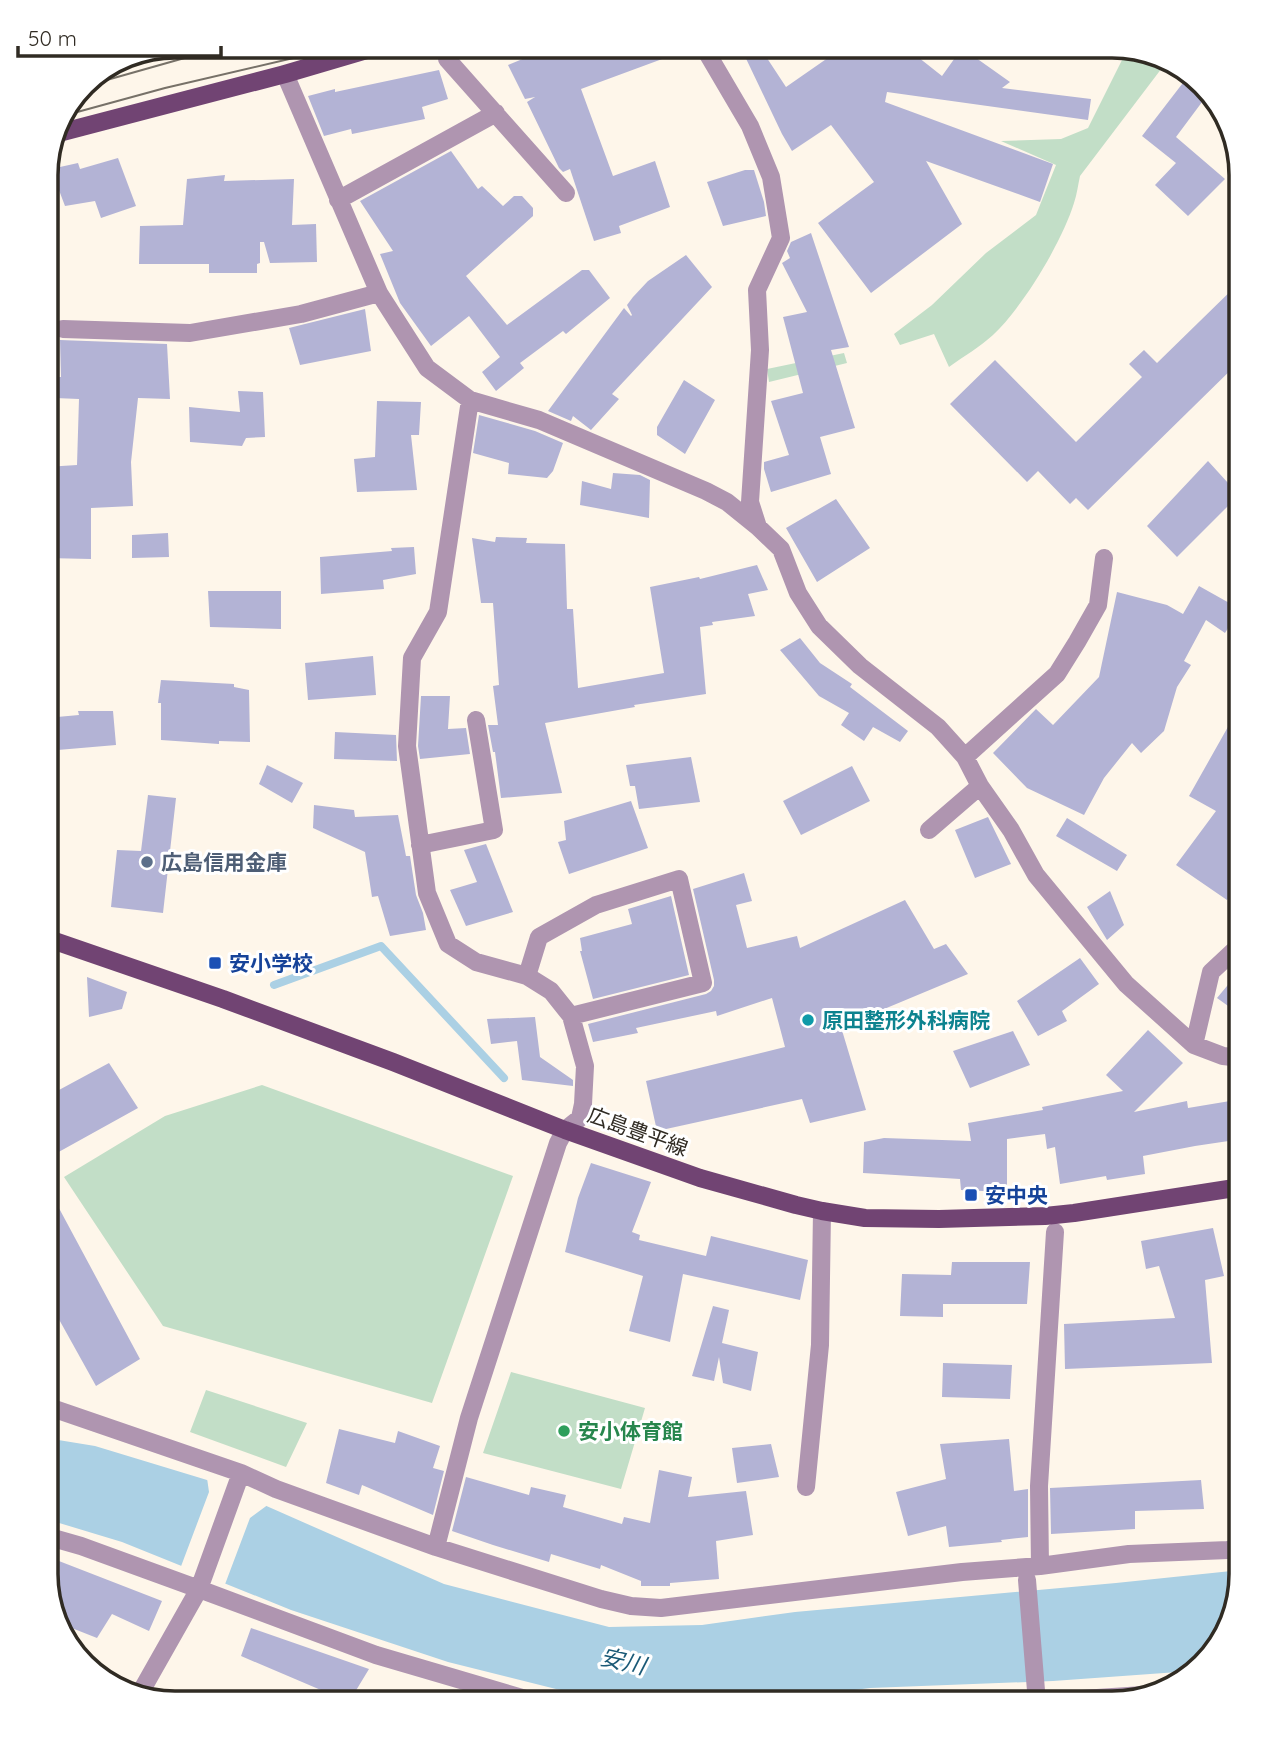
<svg xmlns="http://www.w3.org/2000/svg" width="1287" height="1749" font-family="Quicksand,'Noto Sans JP',sans-serif">
<rect width="100%" height="100%" fill="#fef6ea"/>
<path fill="#c2dec7" d="M1128,48L1168,60L1080,176C1078,185 1077,194 1074,203C1062,242 1023,307 993,335C980,347 964,356 949,367L934,334L900,345L894,334L932,305L986,253L1036,215L1056,165L1001,141L1061,139L1088,128Z
M844,353L847,363L769,382L767,369Z
M262,1085L513,1176L432,1403L163,1326L64,1177L165,1116Z
M511,1372L645,1408L621,1489L483,1453Z
M206,1390L307,1423L286,1467L190,1432Z"/>
<path fill="#abd0e4" d="M46,1438L95,1446L207,1480L444,1584L609,1627L702,1625L795,1612L1116,1583L1241,1570V1575L1224,1639L1192,1671L1053,1681L870,1688L752,1703H625L556,1689L448,1662L291,1610L122,1542L46,1519Z"/>
<path fill="#fef6ea" d="M207,1478L269,1504L250,1518L224,1587L180,1569L209,1492Z"/>
<g fill="none" stroke-linecap="round" stroke-linejoin="round">
<path stroke="#abd0e4" stroke-width="8" d="M274,985L381,946L504,1078"/>
</g>
<path fill="#b3b3d5" d="M554,46H692V48L581,89L613,176L655,161L670,207L619,226L621,233L594,241L570,169L563,172L559,168L527,102L535,97L525,99L508,65Z
M740,46H759L786,87L845,46H904L942,76L962,48L1010,82L1002,88L1091,99L1088,120L887,92L885,102L1053,164L1040,202L926,161L962,224L871,293L818,223L874,182L831,125L792,151L782,134Z
M439,70L448,99L422,107L425,119L352,134L351,129L324,136L308,96L335,89V92Z
M1189,75L1208,94L1176,137L1225,179L1188,216L1155,185L1176,163L1142,136Z
M451,151L478,189L482,186L503,206L514,196H522L533,208V216L466,276L507,325L582,270H589L610,298L566,334L563,331L520,363L524,368L496,391L482,372L500,357L469,316L431,346L400,303L380,254L393,251L360,201Z
M118,158L136,206L101,218L95,201L65,206L51,169L78,163L80,169Z
M745,170H754L764,202L766,216L723,226L707,182Z
M225,175L224,181L294,179L292,225L316,224L317,262L270,263L264,242H260V263L257,264V273H209V264H139L140,226L183,225L187,179Z
M811,233L849,347L831,350L855,428L820,437L831,474L771,492L764,469V462L789,455L771,401L803,393L783,317L807,312L782,263L790,258L787,251L791,242Z
M686,255L712,287L612,394L619,399L591,430L573,416L571,421L548,411L624,308L631,316L632,315L627,305L633,297L648,281Z
M1242,280V359L1088,510L1076,498L1070,504L1038,471L1027,482L950,404L995,360L1076,442L1142,377L1129,364L1144,350L1157,363Z
M365,309L371,351L300,365L289,328Z
M60,340L167,344L170,399L138,398L131,462L133,506L91,508V559L46,558L48,510H46V467L77,465L79,399L55,398L56,377H61Z
M684,380L715,400L685,454L657,435V427Z
M238,391L263,392L265,437L246,438L242,446L190,442L189,407L240,412Z
M377,401L421,402L419,435H411L417,490L357,492L354,459L375,457Z
M479,415L535,431L563,443L553,471L547,478L508,474L509,463L473,453Z
M1208,461L1239,495L1177,557L1147,526Z
M613,473L640,475L650,480L649,518L580,505L582,481L611,489Z
M836,499L870,548L817,582L786,528Z
M168,533L169,557L132,558V535Z
M496,537L527,538L526,543L565,544L567,609H573L578,688L664,673L650,587L699,577L700,579L757,565L768,590L748,594L755,616L712,622L713,625L700,627L706,694L634,705L635,707L545,723L562,793L501,798L495,752H493L488,725H498L493,686L499,685L493,603H481L472,538L495,542Z
M414,547L416,574L383,580L384,589L321,594L320,557L392,551L391,548Z
M1199,586L1240,609L1225,633L1206,620L1184,661L1191,665L1177,687L1164,731L1141,753L1132,743L1104,778L1084,815L1027,788L993,753L1036,709L1053,725L1099,677L1117,592L1167,605L1183,614Z
M208,591H281V629L210,627Z
M800,638L820,663L852,684L850,687L908,731L900,742L873,727L864,741L841,725L849,713L819,696L780,650Z
M373,656L376,695L308,700L305,663Z
M161,680L234,684V687L249,690L250,742L219,741V744L161,740V703H158Z
M421,696H450L448,729L466,728L470,754L420,759L418,746Z
M1242,702V880L1227,900L1176,865L1216,811L1189,796Z
M78,711H113L116,745L46,751V718L79,715Z
M335,732L396,735L397,761L334,759Z
M691,757L700,802L639,809L635,786H630L626,765Z
M267,765L303,783L292,803L259,784Z
M852,766L870,801L801,835L783,801Z
M148,795L176,798L163,913L111,907L117,850L141,851Z
M631,801L648,848L569,874L558,842L566,840L564,821Z
M314,805L354,810L355,817L398,815L406,856H410L416,895L423,913L426,930L390,936L378,896L372,897L365,852L313,828Z
M988,817L1011,864L975,878L955,830Z
M1067,818L1127,855L1117,871L1056,836Z
M486,844L513,912L466,926L450,890L477,882L464,850Z
M744,873L752,901L736,905L747,948L797,936L800,948L905,900L934,949L946,944L968,974L841,1027L866,1110L810,1123L802,1099L657,1131L646,1081L785,1047L772,998L717,1016L716,1011L636,1028L638,1033L593,1042L588,1024L706,994L711,991L714,986V980L693,889Z
M1110,891L1124,925L1107,940L1087,907Z
M671,896L689,975L593,999L580,951H582L580,938L632,924L628,909Z
M1080,958L1099,984L1062,1011L1067,1021L1038,1036L1017,1001Z
M1242,968V1016L1217,998Z
M87,977L127,992L122,1009L89,1017Z
M535,1017L540,1057L573,1080V1086L522,1080L517,1041L491,1044L487,1019Z
M1148,1030L1183,1063L1134,1112L1187,1101L1188,1108L1242,1099V1139L1195,1146L1143,1156L1145,1174L1107,1180L1106,1176L1060,1184L1055,1147L1047,1149L1045,1134L1007,1139V1192L961,1190L960,1179L863,1173L864,1142L884,1138L971,1141L968,1123L1043,1110L1042,1107L1123,1091L1106,1075Z
M1013,1031L1030,1065L970,1088L953,1051Z
M109,1063L138,1108L46,1159V1097Z
M591,1163L651,1182L632,1232L640,1235L639,1240L706,1256L711,1236L808,1260L800,1300L683,1274L670,1342L629,1331L643,1276L565,1252L578,1198Z
M46,1184L140,1359L96,1386L46,1296Z
M1213,1228L1224,1276L1205,1280L1212,1363L1065,1369L1064,1324L1175,1318L1159,1266L1146,1269L1141,1241Z
M952,1262H1030L1027,1304H943V1317L900,1316L902,1274L951,1275Z
M713,1306L729,1310L722,1343L758,1352L751,1391L723,1383L719,1357L714,1381L692,1376Z
M943,1363L1012,1365L1010,1399L942,1397Z
M339,1429L395,1443L398,1431L440,1446L433,1468L444,1471L433,1515L362,1485L359,1495L326,1483Z
M1009,1439L1014,1491L1028,1489V1537L1001,1540L1002,1542L949,1547L946,1526L908,1536L896,1492L946,1479L940,1444Z
M771,1444L779,1477L737,1483L732,1448Z
M659,1470L692,1477L688,1497L746,1491L753,1535L716,1541L719,1579L670,1583V1586H641V1581L601,1565L600,1569L551,1554L549,1562L493,1545L452,1531L466,1477L529,1495L531,1487L566,1495L563,1507L622,1524L624,1517L650,1523Z
M1201,1480L1204,1509L1135,1511V1529L1051,1534L1050,1488Z
M46,1556L162,1601L149,1631L112,1614L97,1638L59,1623L46,1574Z
M251,1628L369,1669L349,1702L241,1656Z"/>
<g fill="none" stroke-linecap="round" stroke-linejoin="round">
<path stroke="#af95b0" stroke-width="18" d="M703,46L750,126L771,177L781,238L757,290L760,350L750,502L758,527
M923,48L924,46
M447,59L566,193
M285,74L379,293L427,368L470,400L539,420L706,491L727,502L758,527L781,549L798,593L819,626L860,666L938,727L965,757L980,786L1011,830L1036,875L1126,984L1194,1045L1223,1056L1241,1058
M338,200L496,113
M63,329L190,333L301,314L379,293
M965,757L1057,674L1077,642L1098,605L1104,558
M929,830L980,786
M420,845L494,830L476,720
M527,976L539,937L596,905L679,879L703,983L571,1016
M1194,1045L1211,972L1241,944
M46,1406L241,1473L276,1489L436,1547L601,1599L631,1606L661,1608L962,1572L1040,1566L1129,1554L1228,1550L1241,1547
M806,1487L820,1345L822,1211
M46,1536L81,1546L199,1589L376,1655L539,1703
M436,1547L469,1418L558,1143L565,1130L580,1118L583,1104L585,1066L571,1016L551,991L527,976L476,962L448,944L427,893L407,746L412,658L438,612L470,400
M1040,1566L1039,1486L1055,1232
M1027,1580L1037,1703
M97,1674L136,1694
M139,1695L199,1589L241,1473
M856,1703H905
M1021,1703L1143,1695"/>
<path stroke="#714473" stroke-width="18" d="M55,134L285,74L380,46
M46,938L223,999L393,1062L565,1130L700,1178L796,1205L822,1211L865,1218L939,1219L1045,1216L1074,1213L1241,1187"/>
<path stroke="#777168" stroke-width="2" d="M82,87L227,46
M59,117L165,88L345,46"/>
</g>
<circle fill="#5c6f8a" stroke="#fff" stroke-width="2.5" cx="147" cy="862" r="7"/>
<g fill="#1a4fb4" stroke="#fff" stroke-width="2.5">
<rect x="208" y="956" width="14" height="14" rx="3.5"/>
<rect x="964" y="1188" width="14" height="14" rx="3.5"/>
</g>
<circle fill="#0f9aa8" stroke="#fff" stroke-width="2.5" cx="808" cy="1020" r="7"/>
<circle fill="#2e9e5b" stroke="#fff" stroke-width="2.5" cx="564" cy="1431" r="7"/>
<g text-anchor="middle" dominant-baseline="central" stroke-width="6" stroke-linejoin="round" paint-order="stroke">
<g font-size="21" font-weight="bold" fill="#4e5e75" stroke="#fff" text-anchor="start">
<text x="161" y="862">広島信用金庫</text>
</g>
<g font-size="21" font-weight="bold" fill="#164399" stroke="#fff" text-anchor="start">
<text x="229" y="963">安小学校</text>
<text x="985" y="1195">安中央</text>
</g>
<g font-size="21" font-weight="bold" fill="#0d838f" stroke="#fff" text-anchor="start">
<text x="822" y="1020">原田整形外科病院</text>
</g>
<g font-size="21" fill="#302b23" stroke="#fff">
<text transform="translate(638 1131) rotate(20)">広島豊平線</text>
</g>
<g font-size="21" font-weight="bold" fill="#27864d" stroke="#fff" text-anchor="start">
<text x="578" y="1431">安小体育館</text>
</g>
<g font-size="23" font-style="italic" fill="#1b5a77" stroke="#fff">
<text transform="translate(623 1661) rotate(13)">安川</text>
</g>
</g>
<path d="M0 0H1287V1749H0ZM175 58H1112A117 117 0 0 1 1229 175V1574A117 117 0 0 1 1112 1691H175A117 117 0 0 1 58 1574V175A117 117 0 0 1 175 58Z" fill="#fff" fill-rule="evenodd"/>
<path fill="none" stroke="#302b23" stroke-width="3.5" d="M175 58H1112A117 117 0 0 1 1229 175V1574A117 117 0 0 1 1112 1691H175A117 117 0 0 1 58 1574V175A117 117 0 0 1 175 58Z"/>
<path d="M18 46v10h203v-10" fill="none" stroke="#302b23" stroke-width="3.5"/>
<text x="28" y="46" font-size="21" fill="#302b23" stroke="#ffffff" stroke-width="5" paint-order="stroke">50 m</text>
</svg>
